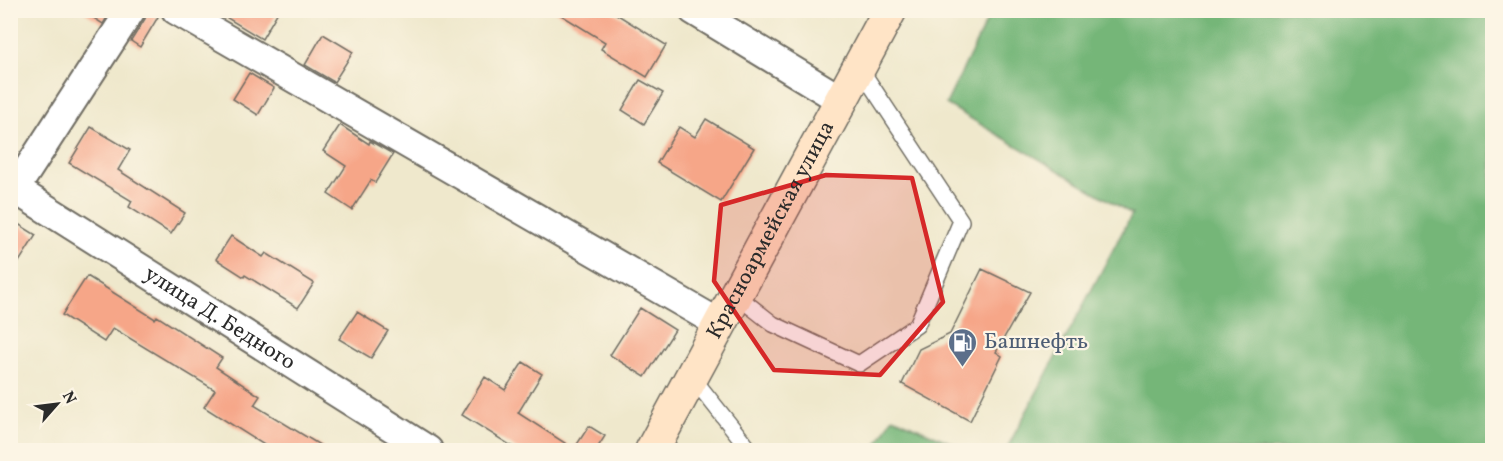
<svg xmlns="http://www.w3.org/2000/svg" width="1503" height="461" font-family="Vollkorn,serif">
<rect width="100%" height="100%" fill="#fcf5e5"/>
<filter id="ink" filterUnits="userSpaceOnUse"><feTurbulence type="fractalNoise" baseFrequency=".0167" numOctaves="2"/><feDisplacementMap in="SourceGraphic" scale="12" xChannelSelector="R" yChannelSelector="G"/><feConvolveMatrix kernelMatrix="1 2 1 2 8 2 1 2 1" color-interpolation-filters="sRGB"/></filter>
<filter id="wash" filterUnits="userSpaceOnUse"><feTurbulence type="fractalNoise" baseFrequency=".008" numOctaves="4" result="noise"/><feDisplacementMap in="SourceGraphic" scale="24" xChannelSelector="R" yChannelSelector="G"/><feGaussianBlur stdDeviation="1.35" result="paint"/><feColorMatrix in="noise" values="0 0 0 0 0 0 0 0 0 0 0 0 0 0 0 0 0 1.4 0 .05"/><feComposite in="paint" operator="in"/></filter>
<g filter="url(#wash)">
<rect width="100%" height="100%" fill="#efe8cc"/>
<path fill="#75b678" stroke="#507052" stroke-width="1.5" d="M992,10L1492,11V450H1006L1132,214L946,104Z
M893,417L967,450H874Z"/>
<g id="blocks">
<path fill="#f6a688" d="M81,10H111L103,24Z
M148,10L158,17L140,47L131,41L145,19Z
M214,10H279L262,39Z
M553,10H610L666,45L647,77L601,49L605,42Z
M323,34L353,52L334,82L305,65Z
M249,73L274,88L258,115L233,99Z
M640,80L663,93L644,124L622,110Z
M706,119L754,148L721,202L657,163L679,127L695,137Z
M340,125L369,144L370,141L393,154L375,183L371,180L352,210L328,194L346,166L323,151Z
M91,127L130,150L118,170L185,213L171,234L129,207L132,201L69,163Z
M10,219L36,235L10,276Z
M231,236L263,257L266,253L314,283L298,308L245,275L244,277L216,259Z
M982,269L1030,292L996,352L1002,356L970,421L902,384L919,349L950,334Z
M87,276L155,319L157,316L222,358L216,367L260,396L254,405L328,450H272L204,407L215,390L113,328L104,342L62,315Z
M640,308L675,330L645,377L610,355Z
M357,312L388,331L371,358L339,339Z
M523,362L542,374L518,413L574,449L589,426L605,436L596,450H518L462,415L485,377L505,390Z"/>
</g>
</g>
<g filter="url(#ink)">
<use href="#blocks" fill-opacity="0" stroke="#706d63" stroke-width="1.5"/>
<g fill="none" stroke-linecap="round" stroke-linejoin="round">
<defs>
<path id="lane" d="M736,295L773,324L859,364L917,325L961,221L859,67
M692,377L750,450"/>
<g id="street">
<path d="M176,10L720,324"/>
<path d="M693,10L841,100"/>
<path id="s1" d="M10,186L428,450"/>
<path d="M15,189L131,10"/>
</g>
<g id="secondary">
<path id="s2" d="M652,450L890,10"/>
</g>
</defs>
<use href="#lane" stroke="#706d63" stroke-width="18"/>
<use href="#street" stroke="#706d63" stroke-width="32"/>
<use href="#secondary" stroke="#706d63" stroke-width="36"/>
<use href="#lane" stroke="#fff" stroke-width="15"/>
<use href="#street" stroke="#fff" stroke-width="28"/>
<use href="#secondary" stroke="#ffe4c6" stroke-width="33"/>
</g>
</g>
<path fill="#d62828" fill-opacity="0.2" stroke="#d62828" stroke-width="4.5" stroke-linejoin="round" d="M826,175L912,178L943,302L880,375L774,370L714,281L721,205Z"/>
<defs>
<symbol id="fuel-pin" viewBox="-11 -11 22 30"><path d="M0 17L-7.5 6A9.5 9.5 0 1 1 7.5 6Z" fill="#5c6f8a" stroke="#fcf5e5"/><path d="M-5.5-6h7V0h2V4h1.3V-2.5L3-4.5l.8-.8L6-3V5H2.5V1h-1V6h-7ZM-4.2-4.7v3.2H.2V-4.7Z" fill="#fff"/></symbol>
</defs>
<g fill-rule="evenodd">
<use href="#fuel-pin" x="946" y="326" width="33" height="45"/>
</g>
<g text-anchor="middle" dominant-baseline="central" stroke-width="4.5" stroke-linejoin="round" paint-order="stroke">
<g font-size="22" fill="#2b2b2b" stroke="#fcf5e5">
<text stroke="none"><textPath href="#s2" startOffset="250">Красноармейская улица</textPath></text>
<text stroke="none"><textPath href="#s1" startOffset="248">улица Д. Бедного</textPath></text>
</g>
<g font-size="22" fill="#4e5e75" stroke="#fcf5e5" text-anchor="start">
<text x="984" y="342">Башнефть</text>
</g>
</g>
<rect width="1503" height="461" fill="none" stroke="#fcf5e5" stroke-width="36"/>
<g transform="translate(57 404) rotate(62)" stroke="#fcf5e5" stroke-width="4.5" paint-order="stroke">
<path d="M0-4.5L10 22L0 15L-10 22Z" fill="#2b2b2b"/>
<text y="-9" font-size="16" font-weight="bold" text-anchor="middle" fill="#2b2b2b">N</text>
</g>
</svg>
